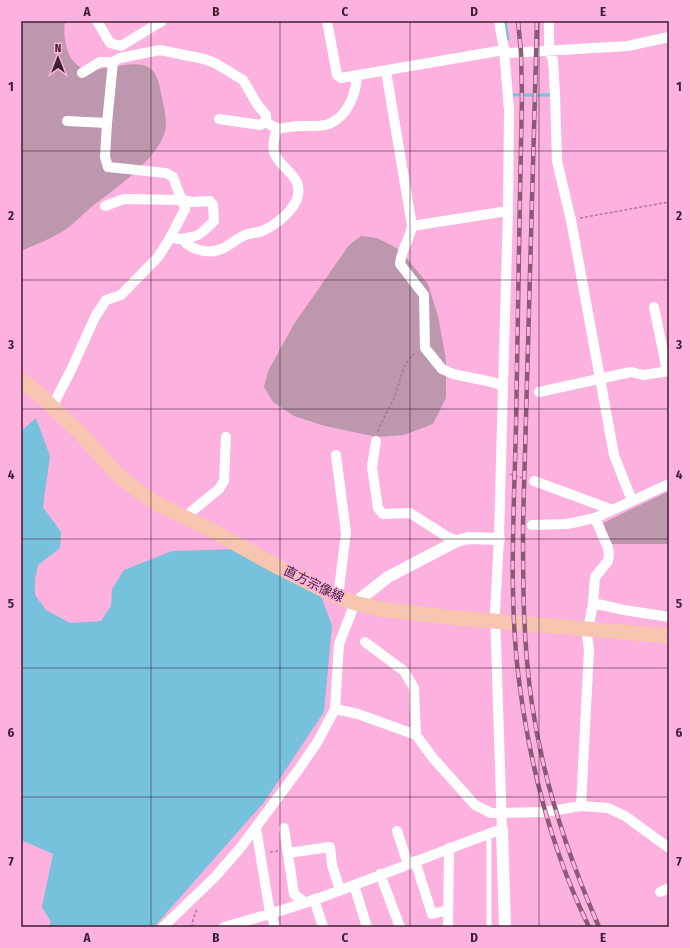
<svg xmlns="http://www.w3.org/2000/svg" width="690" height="948" font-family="'Fira Sans Condensed','Noto Sans JP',sans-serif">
<rect width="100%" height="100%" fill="#fdb1df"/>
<path fill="#bd97ad" d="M21,21H65C63,34 65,54 76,64C92,80 136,53 152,70C159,77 160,88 162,98C165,111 169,127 162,139C149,166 113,190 90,208C81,216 71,227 60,233C48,240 34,245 21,251Z
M361,236L377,238L400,250L428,284L438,316L446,360V398L433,424L404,435L377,437L325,426L294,416L273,402L264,387L268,371L294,324L349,245Z
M669,491V544H612L603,523Z"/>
<path fill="#76c1dc" d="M36,418L50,456L43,507L61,532L60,548L38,565L35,579V595L46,610L70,623L101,621L111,606L112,589L124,570L172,551L238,549L321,596L332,626L324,712L265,801L154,927H49L51,922L42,907L53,854L21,840V431Z"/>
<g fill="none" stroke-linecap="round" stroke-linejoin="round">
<path stroke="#76c1dc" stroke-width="3" d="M505,21L508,39
M513,95H551L552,98"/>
<path stroke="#ae7698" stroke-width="1.5" stroke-dasharray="3 2" stroke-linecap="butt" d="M580,218L669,202
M378,432C382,420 389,409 394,398C401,382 401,362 417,352
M510,474L526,479
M270,852L278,851
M192,927L193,920L197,909"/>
<path stroke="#fff" stroke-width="5" d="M488,834L489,843V927"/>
<path stroke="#fff" stroke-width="10" d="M97,21L110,43L121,46L162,21
M327,21L337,75L341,78L504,50L509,53L628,46L669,37
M549,21V50L553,60L555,94L557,161L571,220L614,455L632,501
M386,71L412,226C410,239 401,250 400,264L424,295L425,348L442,369L453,374L492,382L503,386
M82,73L100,62H113
M219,119L260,125L266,122
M67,121L107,123
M105,206L124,199L182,200L191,202L210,201L213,205L214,221C199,236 199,237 177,239
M412,226L508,211
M183,239C188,249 208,254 218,250C228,248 235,239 245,235C250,233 257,233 262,231C275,226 296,209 298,195C302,175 278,167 274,152C272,144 275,135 277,128
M654,307L667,371
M539,392L631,372L643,375L669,371
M52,407L72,368L95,317L106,300L121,295L158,257L169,240L185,209L173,177L166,173L108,167L105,157L107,123L113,62L120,58L160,50L204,59L215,63L243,80L257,104L266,115V122C269,124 274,127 277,128C284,129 292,126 299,126C309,126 319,127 329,124C348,116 356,94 357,76
M376,441L372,467L378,508L383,514L410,513L446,536L457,541
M336,455L346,533L338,597
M534,481L613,510
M186,518L192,511L219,489L224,481L226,437
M532,525L567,524L595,518L669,484
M593,603L624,610L669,617
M365,642L404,671L414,688L416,735
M335,709L358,714L416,735L433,758L475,805L491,813L545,812L581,806L608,808L625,816L669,848
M581,806L589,650L587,635L593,603L595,577L608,561L609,555L608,548L595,518
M256,828L269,907L275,927
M284,828L294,894L304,902
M397,831L408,864
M288,853L330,847L332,865L340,890
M415,861L432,914L448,910
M380,874L400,927
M354,885L367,927
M660,892L669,888
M314,899L323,927
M163,927L215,877L241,847L299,769L318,741L335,709L339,644L355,603
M224,927C268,915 312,902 354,885C403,867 452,847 502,829L495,612L499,539L503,386L508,211L509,110L504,50L499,21
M448,927L449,848"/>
<path stroke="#fff" stroke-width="12" d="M355,603L388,577L457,541L469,538L499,539
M502,829L505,927"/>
<path stroke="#f7c5b0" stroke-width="15" d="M21,380L44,398L52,407L79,432L117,474L138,491L161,506L211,530L276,566L338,597L355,603L379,609L447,617L669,636"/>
<defs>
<path id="rail" d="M518,21L521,52L522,97C520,207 517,317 516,427C514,513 508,602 520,688C531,770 553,853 589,927
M537,21L523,525C523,585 523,644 532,704C543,781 568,856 599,927"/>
</defs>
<use href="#rail" stroke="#8a5a77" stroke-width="4.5"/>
<use href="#rail" stroke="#fdb1df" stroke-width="3" stroke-dasharray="9" stroke-linecap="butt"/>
</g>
<path fill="none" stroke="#3c1f31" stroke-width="1" stroke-opacity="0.55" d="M151,21V927M280,21V927M410,21V927M539,21V927M21,151H669M21,280H669M21,409H669M21,539H669M21,668H669M21,797H669"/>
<g text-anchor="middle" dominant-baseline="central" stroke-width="3" stroke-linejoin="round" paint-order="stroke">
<g font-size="13" fill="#3c1f31" stroke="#fdb1df">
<text transform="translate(314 584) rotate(26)">直方宗像線</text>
</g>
</g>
<rect width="690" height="948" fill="none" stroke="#fdb1df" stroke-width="44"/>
<g transform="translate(58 58)" stroke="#fdb1df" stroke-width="3" paint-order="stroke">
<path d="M0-3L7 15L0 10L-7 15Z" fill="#3c1f31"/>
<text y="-6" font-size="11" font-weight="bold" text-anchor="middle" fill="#3c1f31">N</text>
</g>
<rect x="22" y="22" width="646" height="904" fill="none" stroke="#3c1f31" stroke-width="1.5"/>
<g font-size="13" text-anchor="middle" font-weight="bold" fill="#3c1f31">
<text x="87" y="16">A</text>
<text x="216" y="16">B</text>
<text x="345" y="16">C</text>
<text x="474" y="16">D</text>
<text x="603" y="16">E</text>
<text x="11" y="91">1</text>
<text x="679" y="91">1</text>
<text x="11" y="220">2</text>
<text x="679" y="220">2</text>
<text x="11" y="349">3</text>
<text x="679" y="349">3</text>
<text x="11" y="479">4</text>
<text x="679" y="479">4</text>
<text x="11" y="608">5</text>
<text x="679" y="608">5</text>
<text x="11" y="737">6</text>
<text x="679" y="737">6</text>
<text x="11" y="866">7</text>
<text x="679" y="866">7</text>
<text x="87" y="942">A</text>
<text x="216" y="942">B</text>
<text x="345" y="942">C</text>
<text x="474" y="942">D</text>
<text x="603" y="942">E</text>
</g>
</svg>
